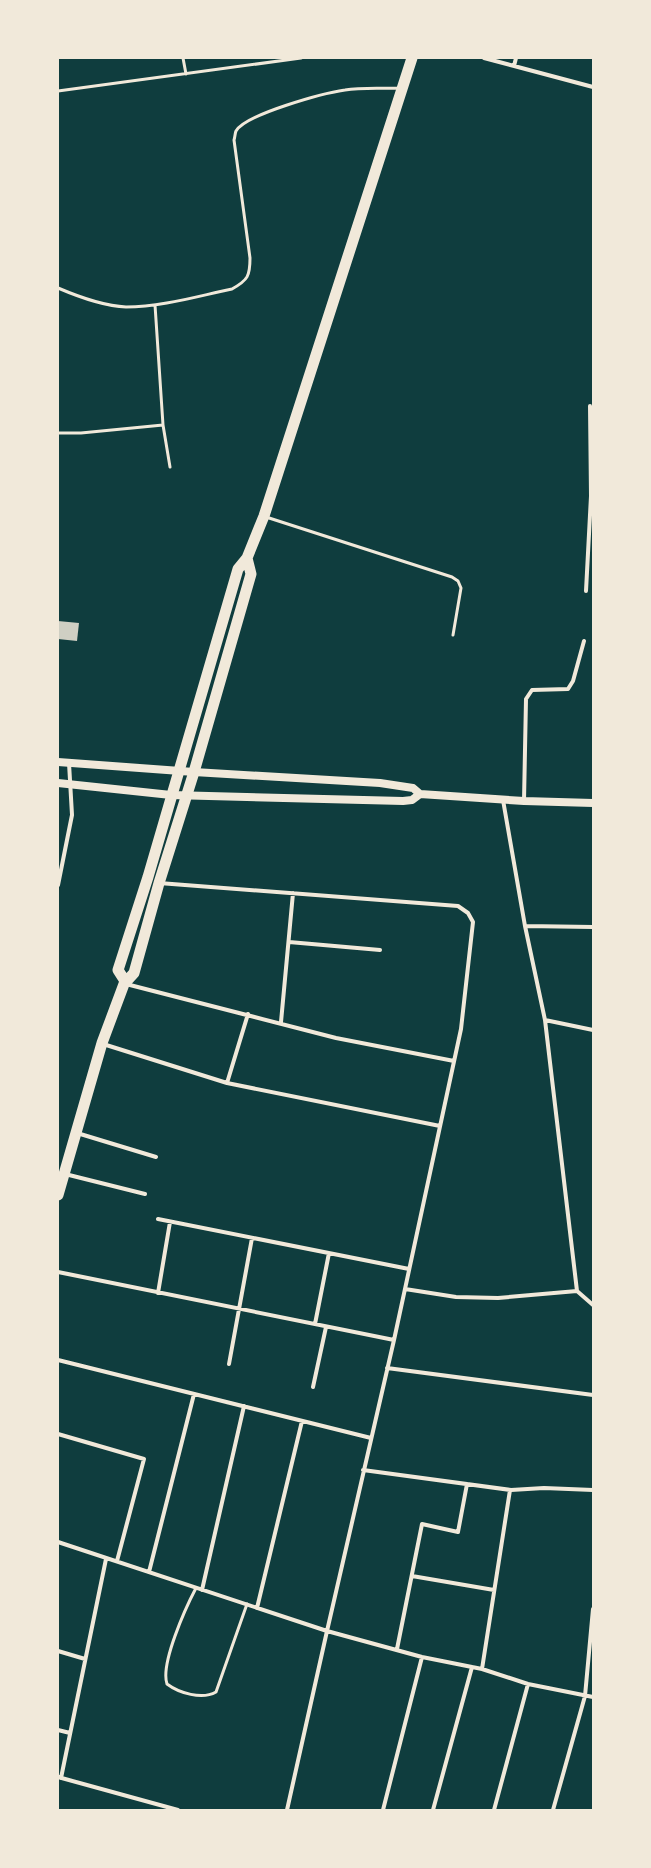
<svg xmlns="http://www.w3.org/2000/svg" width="651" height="1868" font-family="'Sofia Sans Condensed',sans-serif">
<rect width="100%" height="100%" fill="#0f3d3e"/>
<path fill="#cfcfc3" d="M58,621L79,623L77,641L58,639Z"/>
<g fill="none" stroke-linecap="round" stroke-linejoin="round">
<path stroke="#f1e9da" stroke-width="3" d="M183,58L186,74
M58,91L301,58
M58,288C79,297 103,306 126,307C162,307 198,296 232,289C248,280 250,276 250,258L234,140C235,137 235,133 236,131C246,114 324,93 345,90C363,87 383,89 401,88
M163,425L170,467
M58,433H81L163,425L155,305
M266,517L452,577L458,581L461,588L453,635
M196,1588C186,1607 160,1664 167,1684C179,1693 202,1700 216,1692L247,1604"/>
<path stroke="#f1e9da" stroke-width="4" d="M484,58L593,87
M514,66L516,58
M586,591L591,496L590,406
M503,800L525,926L545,1020L577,1291
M524,801L526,699L532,690L568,689L573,681L584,641
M159,883L458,906L468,913L473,922L461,1029L394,1340L327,1631L422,1657L482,1669L528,1684L593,1697
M58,885L72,815L69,763
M525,926L593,927
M289,942L380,950
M126,984L336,1038L454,1061
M545,1020L593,1030
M281,1022L293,893
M103,1044L227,1083L248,1014
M227,1083L440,1126
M77,1133L156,1157
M65,1174L145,1194
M158,1219L409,1269
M58,1272L394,1340
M405,1289L456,1297L498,1298L577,1291L593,1305
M158,1293L170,1222
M315,1324L329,1253
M58,1360L371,1438
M229,1364L252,1238
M387,1368L593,1395
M313,1387L326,1327
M58,1434L144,1459L117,1561
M363,1470L511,1490L544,1488L593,1490
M58,1542L327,1631L287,1810
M149,1572L194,1394
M412,1576L494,1590
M202,1590L244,1406
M257,1608L302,1421
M397,1649L422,1524L458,1532L467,1484
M58,1651L85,1659
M482,1669L510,1490
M58,1730L70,1733
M58,1777L178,1810
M61,1778L106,1559
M383,1810L422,1657
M433,1810L472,1667
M494,1810L528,1684
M553,1810L585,1696L593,1609"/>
<path stroke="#f1e9da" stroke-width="8" d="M58,762L194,772L380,783L413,788L420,794L524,801L593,803
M58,783L171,795L403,801L412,800L420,794"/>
<path stroke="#f1e9da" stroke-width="11" d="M125,981L118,970L148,877L238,569L247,558L264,516L412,58
M58,1195L102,1043L124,984L134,973L159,883L194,772L251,574L247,558"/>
</g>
<rect width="651" height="1868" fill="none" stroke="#f1e9da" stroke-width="118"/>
</svg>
